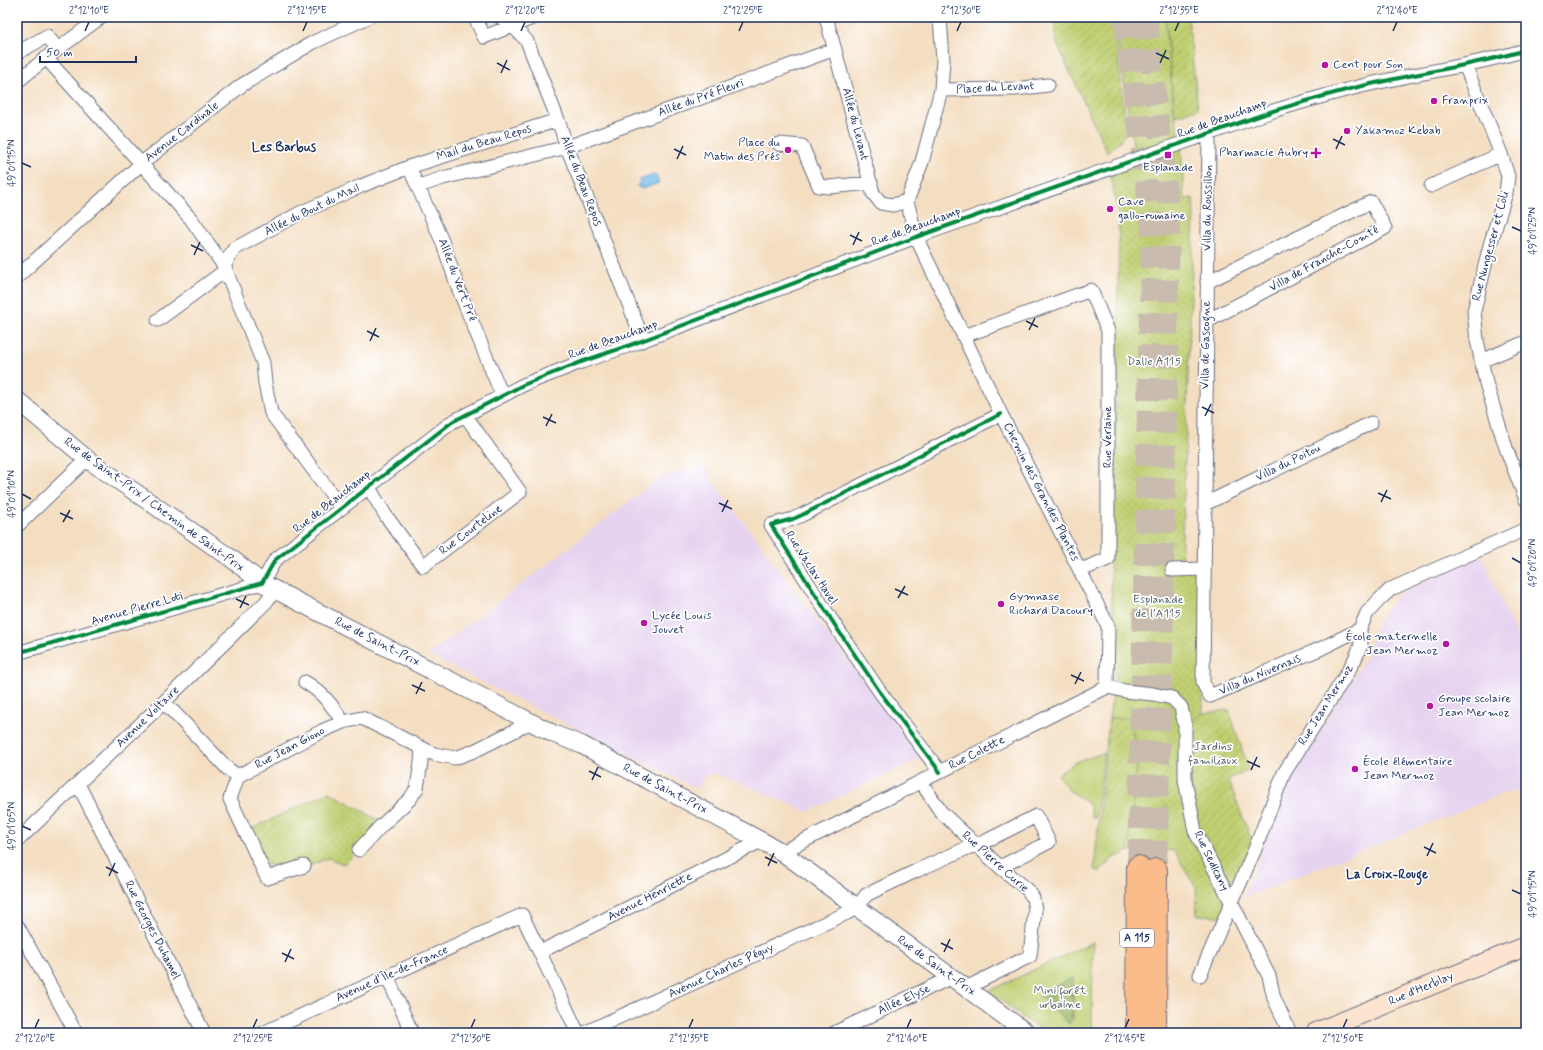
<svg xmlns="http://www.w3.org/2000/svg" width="1543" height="1050" font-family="Mynerve,sans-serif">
<defs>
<pattern id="forest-firs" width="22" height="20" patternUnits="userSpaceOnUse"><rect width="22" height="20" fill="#97b263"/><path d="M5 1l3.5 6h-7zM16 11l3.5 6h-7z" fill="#7a9155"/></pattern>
<pattern id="park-dots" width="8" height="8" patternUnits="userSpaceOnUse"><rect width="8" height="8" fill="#bfcf71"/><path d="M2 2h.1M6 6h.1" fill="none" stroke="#a4b264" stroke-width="1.8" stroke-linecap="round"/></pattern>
<pattern id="garden-furrows" width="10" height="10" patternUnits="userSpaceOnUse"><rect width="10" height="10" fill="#bfcf71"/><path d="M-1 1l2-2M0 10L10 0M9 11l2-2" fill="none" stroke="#a4b264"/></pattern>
</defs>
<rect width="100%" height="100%" fill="#fff"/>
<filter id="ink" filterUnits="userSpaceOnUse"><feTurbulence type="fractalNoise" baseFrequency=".025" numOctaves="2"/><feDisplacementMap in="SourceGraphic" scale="8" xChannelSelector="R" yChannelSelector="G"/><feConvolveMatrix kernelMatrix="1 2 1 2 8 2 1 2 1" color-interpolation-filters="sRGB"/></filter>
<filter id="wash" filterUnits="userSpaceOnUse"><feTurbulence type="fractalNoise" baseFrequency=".012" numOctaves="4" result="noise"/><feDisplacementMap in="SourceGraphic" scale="16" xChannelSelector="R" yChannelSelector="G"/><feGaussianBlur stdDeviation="0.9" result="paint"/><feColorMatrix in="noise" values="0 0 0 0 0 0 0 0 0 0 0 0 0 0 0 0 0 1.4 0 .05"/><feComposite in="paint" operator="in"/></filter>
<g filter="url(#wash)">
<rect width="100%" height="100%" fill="#f4dec1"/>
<path fill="#e6d3f0" d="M703,466L715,484L921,758L808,812L743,784L713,773L704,776L698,789L428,655L663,476Z
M1482,556L1526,657V805L1515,789L1243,898L1292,775L1366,657L1375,626L1398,595Z"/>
<path fill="#bfcf71" stroke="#6d7f68" d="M1104,753L1096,818H1092L1090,805L1069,790L1058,775L1075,762Z
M1093,942L1092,1033H1044L989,991Z"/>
<path fill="url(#forest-firs)" stroke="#597060" d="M1073,978V1019L1069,1024L1038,994Z"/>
<path fill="url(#park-dots)" stroke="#6d7f68" d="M1115,17H1165L1175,116L1181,144L1184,199L1193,198L1194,215L1181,568H1202L1203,713L1185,726L1232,903L1225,917L1197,915L1196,888L1174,851L1137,848L1128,852L1138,755L1129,719L1109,718L1115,682L1110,559L1117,376L1119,215L1109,171L1135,161Z
M329,792L384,823L359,850L344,864L328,858L307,867L268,865L245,832Z"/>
<path fill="url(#garden-furrows)" stroke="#6d7f68" d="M1054,17H1113L1127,131L1121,140L1107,152L1056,42Z
M1165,17H1188L1198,109L1175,116Z
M1229,710L1249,770L1228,779L1255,849L1232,903L1195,831L1185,726L1203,713Z
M1109,718H1129L1138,755L1128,852L1113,858L1100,872L1094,869Z"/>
<path fill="#72baea" stroke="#4674a4" d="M656,174L659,183L642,189L637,186L640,182L639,180Z"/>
</g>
<g filter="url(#ink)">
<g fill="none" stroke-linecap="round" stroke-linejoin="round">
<path stroke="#c9bbad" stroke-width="22" stroke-dasharray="22 11" stroke-linecap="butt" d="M1124,17L1152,226L1138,867
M1146,17L1169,215L1162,655L1156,870"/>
<defs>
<path id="minor" d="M475,17L484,37L535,17
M500,17L513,26L527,41L558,120L567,147L643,340
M826,17L873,193L881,203L893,205L907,201
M940,17L943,60L941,90L922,162L907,201L916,237L1001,414L1108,626L1107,687
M17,53L47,36L58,49
M46,58L191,219L224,266L263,363L265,383L271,413L341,507
M1465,65L1501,154L1508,176L1506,193L1490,245L1474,311L1477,340L1486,383L1506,448L1526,500
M17,82L46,58L101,17
M941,90L1015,89L1048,85
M1209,134L1203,683L1210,696L1322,648L1360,629
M779,144L802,146L819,186L829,187L871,183
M409,167L442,241L459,290L499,388L504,393
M419,186L443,178L567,147L835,49
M1431,186L1501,154
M224,266L234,249L300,213L361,186L409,167L558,120
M17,277L142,163L242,85L312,43L368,17
M158,320L226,270
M1207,321L1385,228L1371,202L1207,282
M964,336L1091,290L1108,331V559L1081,570
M1481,361L1526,342
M368,486L386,516L423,566L520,492L465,415
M1205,504L1371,423
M17,526L87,459
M1172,570L1204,569
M17,653L262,583L275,560L452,422L523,385L581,362L636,343L916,237L1273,111C1303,102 1332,93 1362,86C1416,73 1472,66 1526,50
M305,682C322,692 332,705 343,722
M1107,687L1125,691L1153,694L1172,698L1181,707L1185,726V780L1195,831L1269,976L1274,998L1290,1033
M164,702L228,769L238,776L322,731L343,722L362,718L434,754L455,758L474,751L514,731L530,722
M940,772L880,692L838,630L771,525L793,519L802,515L1001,414
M238,776L230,799L267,878L304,866
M921,782L941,812L1000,867L1028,890L1033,898L1035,910L1030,956L966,988
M78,784L204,1033
M17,841L164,702L265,603L275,591
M359,850L380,827L410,799L417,788L421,762L422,748
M782,852L1107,687
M17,925L76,1033
M540,952L761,841
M1200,975L1255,849L1284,773L1343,680L1355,659L1361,645L1360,629L1367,613L1379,600L1391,589L1526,529
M387,976L412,1033
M263,1033L522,915L578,1033
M584,1033L847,913L857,908L866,895L918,870L965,849L984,842L1036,816L1049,842L1000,867
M834,1033L952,977"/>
<path id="tertiary" d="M17,400L87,459L232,559L262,583L554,734L582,745L782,852L1027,1033"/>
<path id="secondary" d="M1315,1033L1526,946"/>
<path id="motorway" d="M1137,1033L1138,867
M1155,1033L1156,870"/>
</defs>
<use href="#minor" stroke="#676c81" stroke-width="15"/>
<use href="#tertiary" stroke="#676c81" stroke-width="19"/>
<use href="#secondary" stroke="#676c81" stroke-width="21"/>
<use href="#motorway" stroke="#676c81" stroke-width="24"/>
<use href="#minor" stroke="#fff" stroke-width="13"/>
<use href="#tertiary" stroke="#fff" stroke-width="17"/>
<use href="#secondary" stroke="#fde4d1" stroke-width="19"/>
<use href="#motorway" stroke="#fabc8b" stroke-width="22"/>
<defs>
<path id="cycleway" d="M17,653L262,583L275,560L452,422L523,385L581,362L636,343L916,237L1273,111C1303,102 1332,93 1362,86C1416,73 1472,66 1526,50
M940,772L880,692L838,630L771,525L793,519L802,515L1001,414"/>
</defs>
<use href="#cycleway" stroke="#fff" stroke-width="6"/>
<use href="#cycleway" stroke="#00873e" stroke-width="4"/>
</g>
</g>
<path fill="none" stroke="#1b2f5e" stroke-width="1.5" d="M85,31L89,22M303,31L307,22M521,31L525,22M739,31L743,22M957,31L961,22M1175,31L1179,22M1393,31L1397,22M1156,53L1169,59M497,63L510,70M1160,63L1166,50M501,73L507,60M1333,139L1345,145M674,149L686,155M1336,149L1342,136M677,159L683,146M22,163L31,167M1512,227L1521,231M850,235L862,241M191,245L203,251M853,245L859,232M194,255L200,242M1026,321L1038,327M1029,330L1035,318M367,331L379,337M370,341L376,328M1202,407L1214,413M1205,416L1211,404M543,417L556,423M546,426L552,414M1378,493L1391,499M22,494L31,499M1381,502L1387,490M719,503L732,509M722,512L728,500M60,513L73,519M63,522L70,510M1512,558L1521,563M895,589L908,595M898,598L905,586M236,599L249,605M240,608L246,596M1071,675L1084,681M1075,684L1081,672M412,685L425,691M416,694L422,682M1247,761L1260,767M1251,770L1257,757M589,771L601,777M592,780L598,767M22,826L31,830M1424,847L1436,853M1427,856L1433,843M765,857L777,863M768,866L774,853M106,867L118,873M109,876L115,863M1512,890L1521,894M941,943L953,949M944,952L950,939M282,953L294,959M285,962L291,949M35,1028L39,1019M253,1028L257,1019M471,1028L475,1019M689,1028L693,1019M907,1028L911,1019M1125,1028L1129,1019M1343,1028L1347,1019"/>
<g fill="#b5179e" stroke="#fff" stroke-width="1.5">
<circle cx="1325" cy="65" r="4"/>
<circle cx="1434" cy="101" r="4"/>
<circle cx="1347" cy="131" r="4"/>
<circle cx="788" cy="150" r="4"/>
<path d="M1314 147h4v4h4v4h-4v4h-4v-4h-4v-4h4z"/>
<rect x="1164" y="151" width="8" height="8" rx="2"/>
<circle cx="1110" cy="209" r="4"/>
<circle cx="1001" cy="604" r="4"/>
<circle cx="644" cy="623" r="4"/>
<circle cx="1446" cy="644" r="4"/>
<circle cx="1430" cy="706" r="4"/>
<circle cx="1355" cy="769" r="4"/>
</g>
<g text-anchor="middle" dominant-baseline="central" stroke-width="3.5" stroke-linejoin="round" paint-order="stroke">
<rect fill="#fff" stroke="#5f6d8e" stroke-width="1" x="1120" y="929" width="34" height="18" rx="3"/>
<g font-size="11" font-weight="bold" fill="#1b2f5e">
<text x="1137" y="938">A 115</text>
</g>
<g font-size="12" fill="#1b2f5e" stroke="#fff" text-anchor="start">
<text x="1333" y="65">Cent pour Son</text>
<text x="1442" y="101">Franprix</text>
<text x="1355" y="131">Yakamoz Kebab</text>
<text x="780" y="143" text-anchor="end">Place du<tspan x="780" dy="14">Matin des Prés</tspan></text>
<text x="1308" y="153" text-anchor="end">Pharmacie Aubry</text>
<text x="1168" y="168" text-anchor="middle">Esplanade</text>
<text x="1118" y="202">Cave<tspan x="1118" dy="14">gallo-romaine</tspan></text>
<text x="1009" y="597">Gymnase<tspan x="1009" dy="14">Richard Dacoury</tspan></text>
<text x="652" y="616">Lycée Louis<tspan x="652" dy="14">Jouvet</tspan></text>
<text x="1438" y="637" text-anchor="end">École maternelle<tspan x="1438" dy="14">Jean Mermoz</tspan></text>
<text x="1438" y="699">Groupe scolaire<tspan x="1438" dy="14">Jean Mermoz</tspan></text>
<text x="1363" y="762">École élémentaire<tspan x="1363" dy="14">Jean Mermoz</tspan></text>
</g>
<g font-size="12" fill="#1b2f5e" stroke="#fff">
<text transform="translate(995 88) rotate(-3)">Place du Levant</text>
<text transform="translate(701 98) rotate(-20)">Allée du Pré Fleuri</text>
<text transform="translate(1222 119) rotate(-20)">Rue de Beauchamp</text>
<text transform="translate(855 124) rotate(75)">Allée du Levant</text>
<text transform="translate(182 132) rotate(-38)">Avenue Cardinale</text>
<text transform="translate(484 143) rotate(-17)">Mail du Beau Repos</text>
<text transform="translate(581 181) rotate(69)">Allée du Beau Repos</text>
<text transform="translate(1208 208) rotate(-89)">Villa du Roussillon</text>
<text transform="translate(312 210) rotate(-26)">Allée du Bout du Mail</text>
<text transform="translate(916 227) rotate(-20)">Rue de Beauchamp</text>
<text transform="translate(1491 246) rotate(-75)">Rue Nungesser et Coli</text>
<text transform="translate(1324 259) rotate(-29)">Villa de Franche-Comté</text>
<text transform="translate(457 280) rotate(69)">Allée du Vert Pré</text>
<text transform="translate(613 340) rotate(-20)">Rue de Beauchamp</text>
<text transform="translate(1206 345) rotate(-89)">Villa de Gascogne</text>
<text transform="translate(1108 437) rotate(-90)">Rue Verlaine</text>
<text transform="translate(1288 463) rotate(-26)">Villa du Poitou</text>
<text transform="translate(1041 492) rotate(63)">Chemin des Grandes Plantes</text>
<text transform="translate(332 502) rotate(-38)">Rue de Beauchamp</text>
<text transform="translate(154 505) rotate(36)">Rue de Saint-Prix / Chemin de Saint-Prix</text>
<text transform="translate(471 530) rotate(-37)">Rue Courteline</text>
<text transform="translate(811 568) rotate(57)">Rue Vaclav Havel</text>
<text transform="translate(137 609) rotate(-16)">Avenue Pierre Loti</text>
<text transform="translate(377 642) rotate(27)">Rue de Saint-Prix</text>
<text transform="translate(1260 675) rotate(-23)">Villa du Nivernais</text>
<text transform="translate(1326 705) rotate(-58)">Rue Jean Mermoz</text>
<text transform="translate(148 717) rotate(-44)">Avenue Voltaire</text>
<text transform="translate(290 748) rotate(-28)">Rue Jean Giono</text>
<text transform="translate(977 753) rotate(-27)">Rue Colette</text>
<text transform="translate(665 789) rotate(28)">Rue de Saint-Prix</text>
<text transform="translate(1211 861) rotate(64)">Rue Sedlcany</text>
<text transform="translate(995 862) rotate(42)">Rue Pierre Curie</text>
<text transform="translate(650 897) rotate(-27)">Avenue Henriette</text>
<text transform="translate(152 930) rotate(63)">Rue Georges Duhamel</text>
<text transform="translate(936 966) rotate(36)">Rue de Saint-Prix</text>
<text transform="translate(721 971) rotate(-25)">Avenue Charles Péguy</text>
<text transform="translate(392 974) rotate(-24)">Avenue d'Île-de-France</text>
<text transform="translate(1421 989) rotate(-23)">Rue d'Herblay</text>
<text transform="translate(904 1000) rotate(-25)">Allée Elyse</text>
</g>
<g font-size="12" fill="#4c5f64" stroke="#fff">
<text x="1154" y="362">Dalle A115</text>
<text x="1158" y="600">Esplanade<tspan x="1158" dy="14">de l'A115</tspan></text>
<text x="1213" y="747">Jardins<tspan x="1213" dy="14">familiaux</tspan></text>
<text x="1060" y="991">Mini forêt<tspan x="1060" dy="14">urbaine</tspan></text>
</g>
<g font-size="13" font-weight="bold" fill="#1b2f5e" stroke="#fff">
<text x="284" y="147">Les Barbus</text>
<text x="1387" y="874">La Croix-Rouge</text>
</g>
</g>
<rect width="1543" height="1050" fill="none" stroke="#fff" stroke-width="44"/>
<path d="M40 56v6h96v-6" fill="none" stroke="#1b2f5e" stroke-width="2"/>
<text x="46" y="56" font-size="12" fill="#1b2f5e" stroke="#ffffff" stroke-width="3" paint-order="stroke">50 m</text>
<rect x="22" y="22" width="1499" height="1006" fill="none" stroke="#1b2f5e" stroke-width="1.5"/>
<g font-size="10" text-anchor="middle" fill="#1b2f5e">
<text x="89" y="14">2°12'10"E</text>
<text x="307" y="14">2°12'15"E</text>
<text x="525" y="14">2°12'20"E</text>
<text x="743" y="14">2°12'25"E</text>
<text x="961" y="14">2°12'30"E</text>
<text x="1179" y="14">2°12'35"E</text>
<text x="1397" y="14">2°12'40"E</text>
<text transform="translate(11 163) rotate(-90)" y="4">49°01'15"N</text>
<text transform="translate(1532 231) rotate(-90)" y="4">49°01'25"N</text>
<text transform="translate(11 494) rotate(-90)" y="4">49°01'10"N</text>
<text transform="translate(1532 563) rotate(-90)" y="4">49°01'20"N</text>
<text transform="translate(11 826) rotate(-90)" y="4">49°01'05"N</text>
<text transform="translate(1532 894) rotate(-90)" y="4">49°01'15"N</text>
<text x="35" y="1042">2°12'20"E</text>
<text x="253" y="1042">2°12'25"E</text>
<text x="471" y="1042">2°12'30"E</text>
<text x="689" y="1042">2°12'35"E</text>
<text x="907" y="1042">2°12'40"E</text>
<text x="1125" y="1042">2°12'45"E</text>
<text x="1343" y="1042">2°12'50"E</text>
</g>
</svg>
